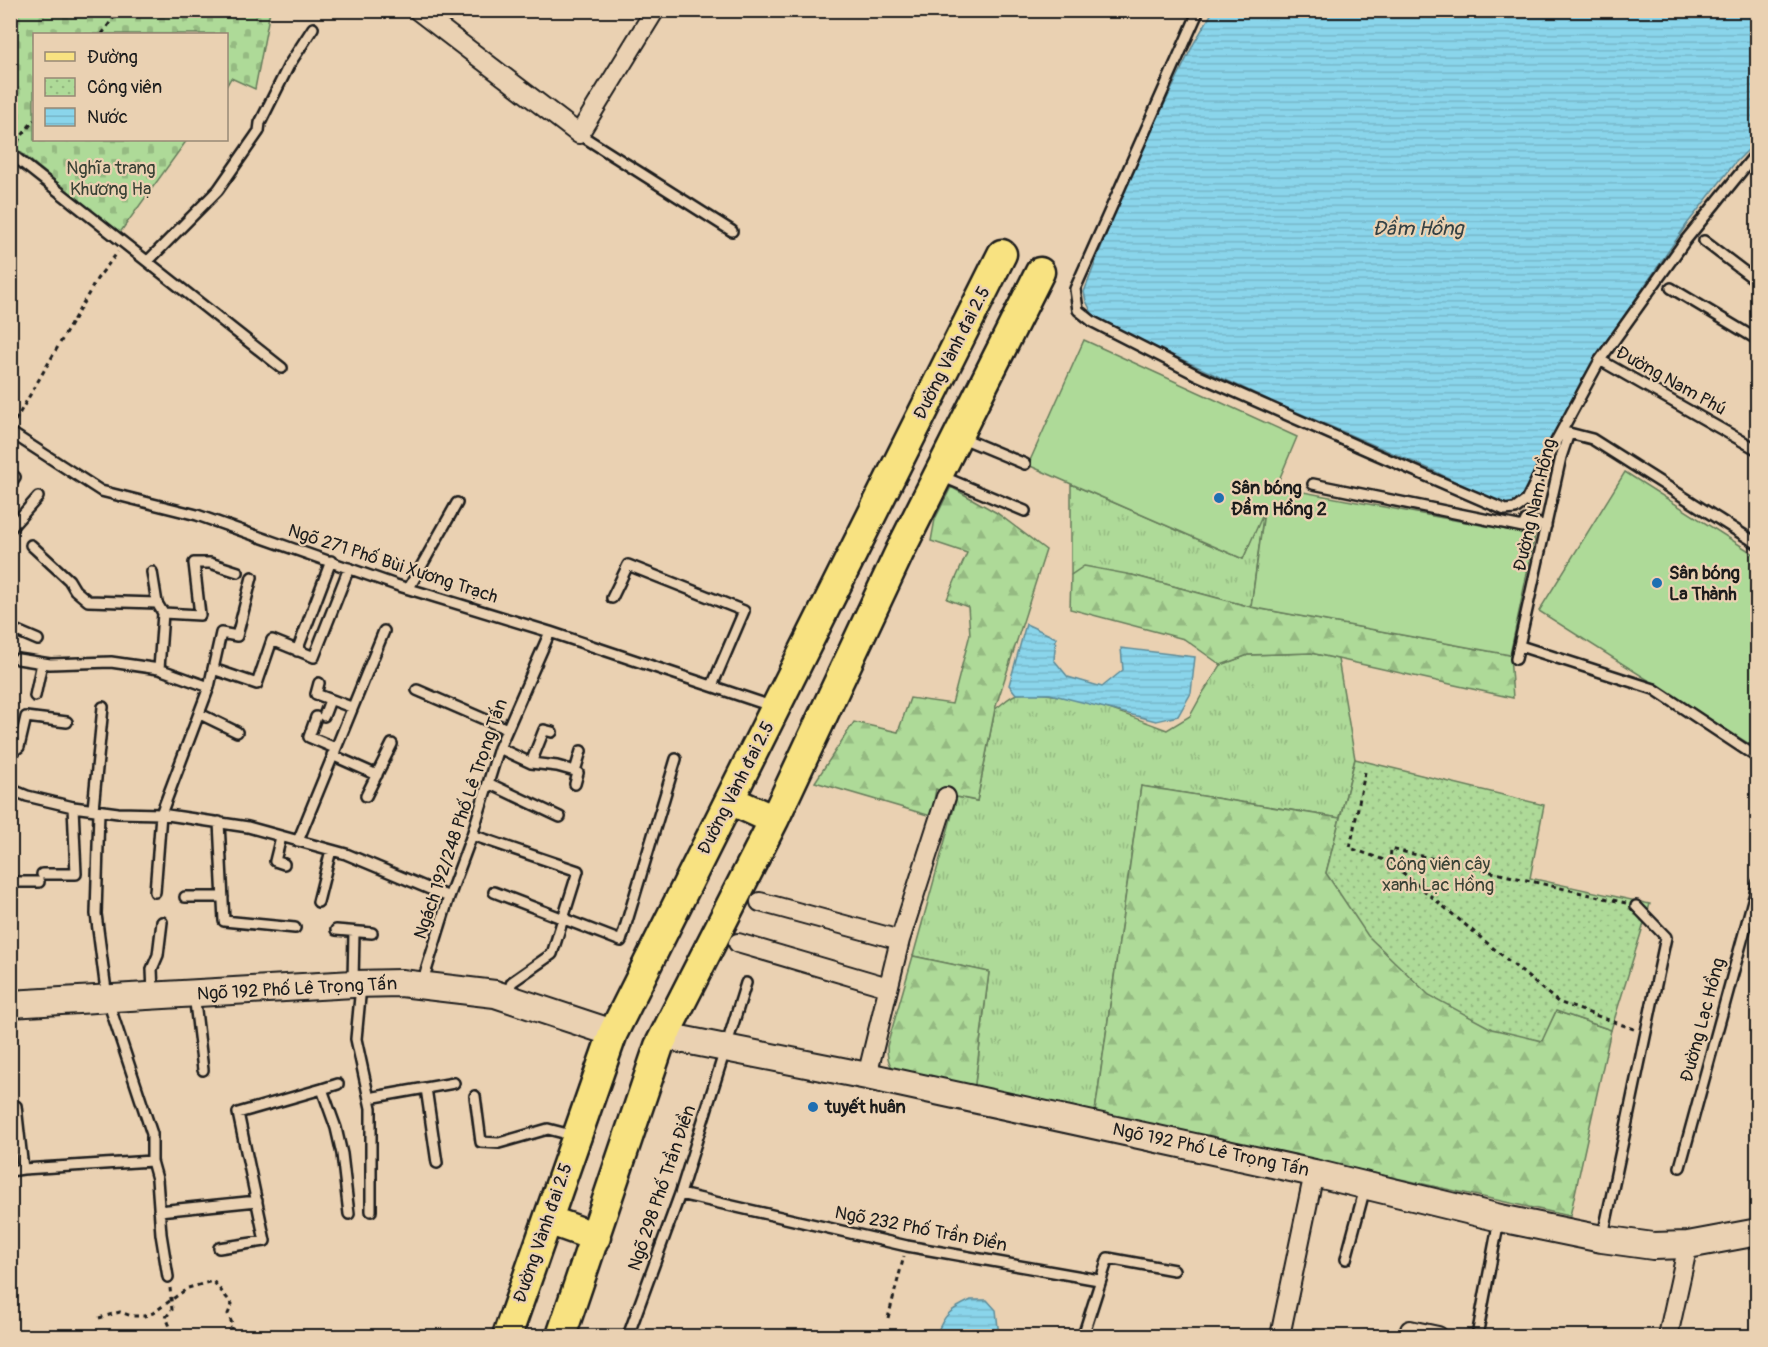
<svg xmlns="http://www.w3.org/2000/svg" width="1768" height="1347" font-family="Pangolin,sans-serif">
<defs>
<pattern id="grass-tufts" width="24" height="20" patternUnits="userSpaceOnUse" patternTransform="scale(1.5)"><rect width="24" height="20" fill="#aeda98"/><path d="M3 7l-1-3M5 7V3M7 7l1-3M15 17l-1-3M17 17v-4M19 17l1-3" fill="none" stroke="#95ba82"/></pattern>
<pattern id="forest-firs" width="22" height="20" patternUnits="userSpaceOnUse" patternTransform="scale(1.5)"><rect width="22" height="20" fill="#aeda98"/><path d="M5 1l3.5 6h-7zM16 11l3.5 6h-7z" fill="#95ba82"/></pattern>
<pattern id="cemetery-stones" width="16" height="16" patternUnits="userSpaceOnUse" patternTransform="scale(1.5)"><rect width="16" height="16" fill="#aeda98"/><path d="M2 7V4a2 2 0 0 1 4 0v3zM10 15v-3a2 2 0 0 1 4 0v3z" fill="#95ba82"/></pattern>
<pattern id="park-dots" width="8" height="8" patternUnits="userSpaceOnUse" patternTransform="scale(1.5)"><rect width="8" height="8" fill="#aeda98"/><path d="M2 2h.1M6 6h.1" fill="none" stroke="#95ba82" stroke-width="1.8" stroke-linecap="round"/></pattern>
<pattern id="water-rules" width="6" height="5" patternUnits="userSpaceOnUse" patternTransform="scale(1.5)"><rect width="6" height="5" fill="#8ad5eb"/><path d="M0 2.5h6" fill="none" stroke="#76b6c9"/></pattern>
</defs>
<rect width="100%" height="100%" fill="#ead1b2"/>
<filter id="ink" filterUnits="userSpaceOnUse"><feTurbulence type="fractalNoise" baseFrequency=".0167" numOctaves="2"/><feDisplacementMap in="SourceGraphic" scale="12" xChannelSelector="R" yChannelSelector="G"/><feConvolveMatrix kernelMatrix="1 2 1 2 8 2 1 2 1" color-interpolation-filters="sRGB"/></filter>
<g filter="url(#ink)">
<path fill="url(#grass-tufts)" stroke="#657b5a" stroke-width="1.5" d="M1071,484L1243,559L1264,509L1251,607L1132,575H1071Z
M1311,653L1338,659L1355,759L1340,818L1141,786L1095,1112L974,1091L989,972L913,956L957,797L977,801L995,709C1002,705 1010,695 1018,694C1056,687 1130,716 1167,730L1190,716L1204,691L1221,665L1248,655Z"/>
<path fill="url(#forest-firs)" stroke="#657b5a" stroke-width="1.5" d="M951,487L997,513L1046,550L995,709L977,801L957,797L936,789L931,816L815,782L854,722L898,732L910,698L952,704L970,634L968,607L947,599L967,553L931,541L935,519Z
M1084,566L1132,575L1251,607L1510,655L1513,698L1311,653L1248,655L1221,665L1184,639L1070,609L1071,575Z
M1141,786L1340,818L1326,873L1541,1041L1556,1011L1611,1030L1570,1216L1095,1112Z
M913,956L989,972L974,1091C953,1087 902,1084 890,1064C887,1058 887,1052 887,1046Z"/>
<path fill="url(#cemetery-stones)" stroke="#657b5a" stroke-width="1.5" d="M11,11H270L255,89L231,78L227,85L226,34H34V140H187L119,234L11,144Z"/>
<path fill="url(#park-dots)" stroke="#657b5a" stroke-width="1.5" d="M1355,759L1544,805L1530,878L1650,904L1611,1030L1556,1011L1542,1041L1492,1029L1429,995L1368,936L1326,873Z"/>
<path fill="#aeda98" stroke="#657b5a" stroke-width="1.5" d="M1084,340L1297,437L1276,487L1535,535L1510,655L1251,607L1264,512L1243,559L1028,465Z
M1625,472L1757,556V749L1539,611Z"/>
<path fill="url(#water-rules)" stroke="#5e8b98" stroke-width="1.5" d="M1213,11H1757V141L1734,164L1687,224L1611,335L1581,381L1532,483L1523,497L1514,502L1506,504L1494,501L1432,470L1271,401L1095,319L1086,301L1084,292L1123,190L1194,43Z
M1026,624L1056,638L1054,660L1068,677L1102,687L1123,670L1121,648L1195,657L1191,693L1178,716L1156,721L1050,694H1016L1009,685Z
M971,1300H987L996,1310L999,1336H936C944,1314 950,1310 971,1300Z"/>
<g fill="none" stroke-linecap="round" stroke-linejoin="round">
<defs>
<path id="lane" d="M1199,10L1075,289L1078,310L1093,322L1199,376L1371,452L1505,510L1515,509L1526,501L1555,443L1600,360L1685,241L1758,151
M579,134L732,231
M10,153L282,368
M1704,241L1758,282
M148,261L218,190L259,131L260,123L289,65L313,28
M1671,288L1758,340
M1600,360L1758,450
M10,432L101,491L197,515L396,585L550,632L771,706
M960,437L1025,464
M941,476L1025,511
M10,484L15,477
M1313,484L1523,527L1526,520L1546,526
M10,529L38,497
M31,545L69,580L75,590L88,601L157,603
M152,572L157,603L163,613L159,669
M409,588L457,503
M612,598L628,565L744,611L712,686
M163,613L200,615L194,563H210L238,572
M10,628L38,640
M1520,646L1654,689L1758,758
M297,651L331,561
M18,659L50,664L111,662L159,669L209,687
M1516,659L1561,457L1569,433L1592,439L1758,544
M213,669L257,684L272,640L314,657L349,568
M319,683L316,694L351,707
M417,690L507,729
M35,696L42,663
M200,714L237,732
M324,716L330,700
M316,717L309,737L335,748
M499,748L531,763L557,766L575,771
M10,754L19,747L26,717L67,722
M332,755L377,775
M531,763L544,730L552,732
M488,783L560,817
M575,784L578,773L575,771L581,751
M10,789L27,796L73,807L118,813L161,814L248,827L346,854L449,897
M366,796L392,744
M93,809L103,707
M99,811L96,914L107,998L152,1134V1161L157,1179L161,1234L168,1277
M219,822L224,921L295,928
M472,835L578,871L552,954L512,982L507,995
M281,837L275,861L284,864
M298,841L384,631
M42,874H76L73,807
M10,882H39
M155,892L161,814L209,687L221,633L237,636L252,577
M494,892L621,941L676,759
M185,897H223
M318,902L331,850
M336,930L372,933
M353,981L354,932
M422,984L449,897L472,835L499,748L550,632
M361,986L356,1039L371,1108V1211
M153,993L152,969L158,955L162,922
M194,994L203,1070
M426,1088L437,1163
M322,1089L338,1084
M475,1096L481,1142L499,1143L548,1129L575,1136
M369,1098L454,1083
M1680,1167L1758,882
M23,1169L152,1161
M10,1171L23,1169L16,1106
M680,1194L907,1246L1099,1280
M159,1211L257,1201
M1603,1236L1666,937L1636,906
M219,1248L265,1241L238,1113L322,1089L336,1128L342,1154L349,1214
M1346,1259L1365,1188
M628,1336L680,1194L746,983
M1083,1336L1108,1258L1174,1270
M1477,1336L1499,1220"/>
<path id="street" d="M417,10L579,134L655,10
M760,902L900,940
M738,943L888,987
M867,1076L900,940L946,797
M1410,1330L1438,1336
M1280,1336L1314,1173
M1668,1336L1688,1245"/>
<path id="secondary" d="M10,1004L353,984L401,983L495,994L613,1033
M665,1036L867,1076L1314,1173L1500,1218L1602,1239L1653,1246L1688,1245L1758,1232"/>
<path id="primary" d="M730,800L774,820
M548,1220L596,1237
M507,1336L613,1033L1002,254
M561,1336L659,1046L774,820L899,553L1040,272"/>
</defs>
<use href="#lane" stroke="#1c1c1c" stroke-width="14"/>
<use href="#street" stroke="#1c1c1c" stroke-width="22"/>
<use href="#secondary" stroke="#1c1c1c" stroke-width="30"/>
<use href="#primary" stroke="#1c1c1c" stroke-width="33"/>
<path stroke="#1c1c1c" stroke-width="3" stroke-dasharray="4.5 4.5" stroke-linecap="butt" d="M102,34L119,10
M17,142L34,120
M15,421L97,279L118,252
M1365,772L1350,848L1390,862
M1626,903L1391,849L1390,862L1558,1002L1634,1029
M170,1288L172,1310L166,1317L174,1336
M99,1318L120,1312L132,1316H144L153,1313L188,1288L213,1281L232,1304L228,1314L233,1326L228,1333L229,1336
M888,1318L904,1256"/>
<use href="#lane" stroke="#ead1b2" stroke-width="9"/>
<use href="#street" stroke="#ead1b2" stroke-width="18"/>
<use href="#secondary" stroke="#ead1b2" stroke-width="26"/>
<use href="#primary" stroke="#f8e281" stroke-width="28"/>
</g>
</g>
<g fill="#1f6fb2" stroke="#ead1b2" stroke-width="2">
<circle cx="1219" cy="498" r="6"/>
<circle cx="1657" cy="583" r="6"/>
<circle cx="813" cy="1107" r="6"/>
</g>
<g text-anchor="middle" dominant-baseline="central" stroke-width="4.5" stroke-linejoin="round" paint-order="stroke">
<g font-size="18" fill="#394235" stroke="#ead1b2">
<text x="111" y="168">Nghĩa trang<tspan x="111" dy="21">Khương Hạ</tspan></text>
<text x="1438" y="864">Công viên cây<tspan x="1438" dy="21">xanh Lạc Hồng</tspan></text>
</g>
<g font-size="18" fill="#1c1c1c" stroke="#ead1b2">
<text transform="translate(952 353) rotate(-63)">Đường Vành đai 2.5</text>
<text transform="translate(1671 381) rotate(29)">Đường Nam Phú</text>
<text transform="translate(1535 505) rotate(-77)">Đường Nam Hồng</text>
<text transform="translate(393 564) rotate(18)">Ngõ 271 Phố Bùi Xương Trạch</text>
<text transform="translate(736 788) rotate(-63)">Đường Vành đai 2.5</text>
<text transform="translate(461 819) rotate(-71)">Ngách 192/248 Phố Lê Trọng Tấn</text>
<text transform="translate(297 989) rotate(-3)">Ngõ 192 Phố Lê Trọng Tấn</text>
<text transform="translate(1703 1020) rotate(-75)">Đường Lạc Hồng</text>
<text transform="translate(1211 1150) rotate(12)">Ngõ 192 Phố Lê Trọng Tấn</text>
<text transform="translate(662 1188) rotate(-71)">Ngõ 298 Phố Trần Điền</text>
<text transform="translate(921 1229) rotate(11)">Ngõ 232 Phố Trần Điền</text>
<text transform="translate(543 1233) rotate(-71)">Đường Vành đai 2.5</text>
</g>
<g font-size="18" font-weight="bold" fill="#1c1c1c" stroke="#ead1b2" text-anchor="start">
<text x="1231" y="488">Sân bóng<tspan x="1231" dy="21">Đầm Hồng 2</tspan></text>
<text x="1669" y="573">Sân bóng<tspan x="1669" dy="21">La Thành</tspan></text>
<text x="825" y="1107">tuyết huân</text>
</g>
<g font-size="20" font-style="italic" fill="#324145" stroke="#ead1b2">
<text x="1418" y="228">Đầm Hồng</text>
</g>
</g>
<rect width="1768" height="1347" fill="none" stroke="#ead1b2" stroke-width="36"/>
<rect x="18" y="18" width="1732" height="1311" fill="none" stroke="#1c1c1c" stroke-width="2" filter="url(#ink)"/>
<rect x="33" y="33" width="195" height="108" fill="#ead1b2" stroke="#988976" stroke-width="1.5"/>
<rect x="45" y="52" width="30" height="9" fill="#f8e281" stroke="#988976" stroke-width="1.5"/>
<text x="87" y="63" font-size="18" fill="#1c1c1c">Đường</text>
<rect x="45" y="78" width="30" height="18" fill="url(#park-dots)" stroke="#988976" stroke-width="1.5"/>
<text x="87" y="93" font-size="18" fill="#1c1c1c">Công viên</text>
<rect x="45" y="108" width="30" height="18" fill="url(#water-rules)" stroke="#988976" stroke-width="1.5"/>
<text x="87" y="123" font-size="18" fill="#1c1c1c">Nước</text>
</svg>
